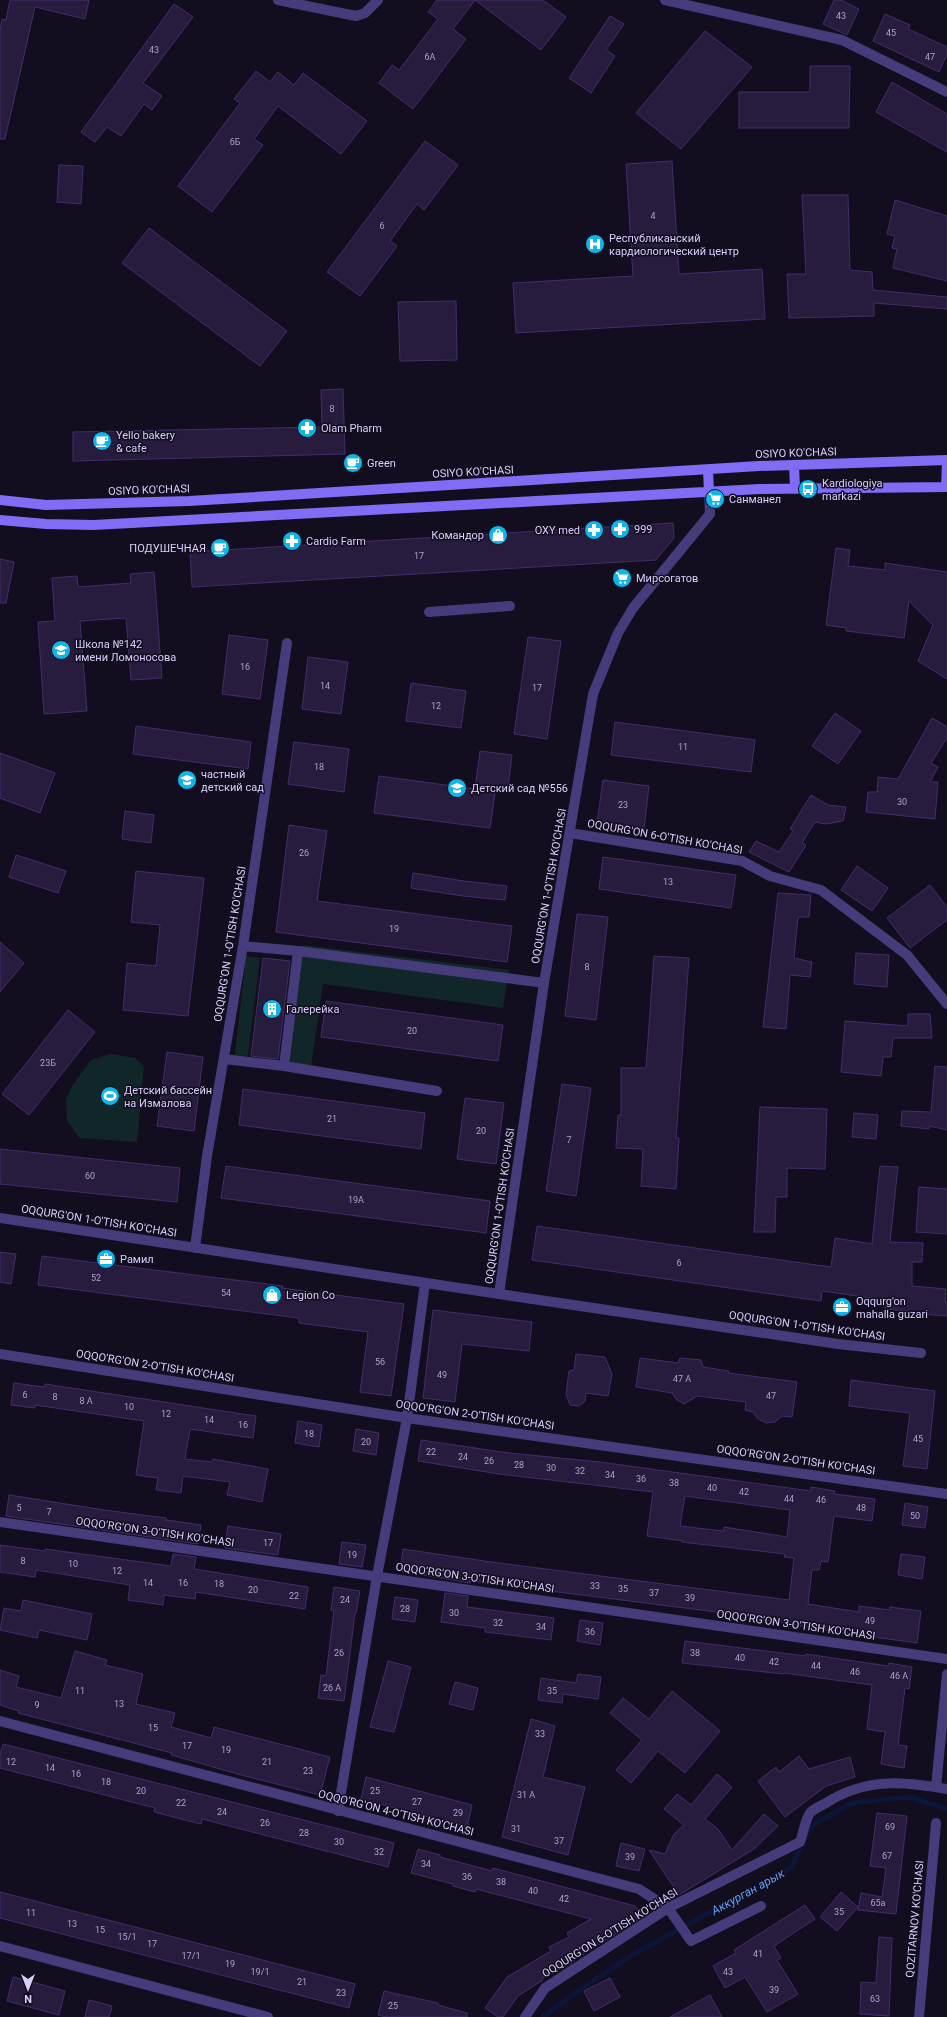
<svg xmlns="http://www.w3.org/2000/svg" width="947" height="2017" font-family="Roboto,sans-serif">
<rect width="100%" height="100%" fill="#130e1f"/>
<path fill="#112628" d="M303,945L509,970L503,1008L323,984L311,1067L287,1064Z
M246,956L260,958L248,1056L235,1055Z
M111,1054L135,1058L144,1066L137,1142L79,1138L67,1120L66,1099L74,1083L91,1060Z"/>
<path fill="#0c1639" d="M101 1097a9 9 0 1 1 18 0a9 9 0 1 1-18 0Z"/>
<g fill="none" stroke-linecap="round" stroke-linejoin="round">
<path stroke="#0c1639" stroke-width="5" d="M543,2017L571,1996L632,1955L791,1868L811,1826L852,1803L909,1797L947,1809"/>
</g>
<path fill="#271b3e" stroke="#422e69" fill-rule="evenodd" d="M10,0H89L85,19L35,7L5,139H0V30L2,19L6,20Z
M437,0H543L566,17L541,50L475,0L453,29L466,39L413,109L379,83L392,65L399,70L438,19L428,12Z
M834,0H841L859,9L847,35L823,24Z
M174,4L193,17L143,83L162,96L152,110L144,104L121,136L107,127L95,142L81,132Z
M885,14L910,25L908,29L947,47V54L939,72L873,41Z
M610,16L624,24L606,50L615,56L591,93L569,78Z
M705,31L752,67L681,149L636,113Z
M810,66H850L849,128H739V92H810Z
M256,71L270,82L278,72L294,85L303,73L367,121L341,154L278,106L254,139L263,145L212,212L178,186L240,103L234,99Z
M892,82L947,114V152L876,112Z
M425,141L458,165L424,210L417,204L390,241L397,246L360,296L327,272Z
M672,161L679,274L762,269L765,319L516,333L513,283L633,276L626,164Z
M59,165L83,166L81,204L57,202Z
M802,195H848L850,270L872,272L873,290L947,297V309L874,303V316L789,318L787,274H806Z
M895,200L947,216V281L893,268L897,249L892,248L895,236L887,234Z
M149,228L287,331L260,366L122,263Z
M456,301L457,360L400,361L398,302Z
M343,389L345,454L73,461V432L322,427L321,390Z
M673,523L674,538L656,560L192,587L190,552Z
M836,548L850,550L848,566L885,570V563L947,572V679L918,661L933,625L909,601L904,638L846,631V628L826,625Z
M0,559L14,562L6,603H0Z
M154,572L162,678L131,680L126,618L80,621L87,711L44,714L38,622L55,621L52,578L77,576L78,587L131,583L130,574Z
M229,635L268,640L260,699L222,694Z
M528,637L561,641L547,739L514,734Z
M308,657L348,662L341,714L302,709Z
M411,683L466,691L461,728L406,721Z
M835,713L861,731L838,764L812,746Z
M932,718L947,727V738L931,763L938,767L930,782H938L935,819L866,812L868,792H877L878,777L898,779Z
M615,722L755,740L751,772L611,755Z
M136,726L251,742L248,769L133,754Z
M294,742L349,749L344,792L288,784Z
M480,751L512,755L508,787L496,786L490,828L374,813L379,776L475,789Z
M0,753L55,773L40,813L0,798Z
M603,780L649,786L644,829L597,823Z
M811,795L828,805L846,807L843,821L826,824L815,822L802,843L806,845L789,872L749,852L756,841L779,852L793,831L790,829Z
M125,811L154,815L151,843L122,839Z
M289,825L327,831L317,901L512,926L507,962L276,932Z
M16,855L66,871L58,893L9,877Z
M603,857L736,875L731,908L599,889Z
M857,866L888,888L872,911L841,890Z
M136,871L204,878L188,1016L123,1010L127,963L156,966L160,925L131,922Z
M413,873L464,881L507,886L505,900L463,896L411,888Z
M930,885L947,907V920L910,948L887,918Z
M778,893L811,895L809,917H798L794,958L812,962L810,977L790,975L786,1029L763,1027Z
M577,914L608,917L596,1020L565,1016Z
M0,942L24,963L0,992Z
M856,953L889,955L887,987L854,984Z
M654,956L689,958L676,1138H679L676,1189L641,1186L643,1149L616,1148L618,1115H621V1068H646Z
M263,958L290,961L278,1059L251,1056Z
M326,1001L503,1025L498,1061L321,1037Z
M68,1010L95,1032L29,1115L2,1094Z
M908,1014H930L932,1038H893L891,1057H883L881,1076L841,1072L845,1021L908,1026Z
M167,1052L203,1057L194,1131L157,1126Z
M935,1066L947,1067V1130L929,1126V1129L901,1126L902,1111L931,1112Z
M562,1084L591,1088L576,1196L546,1191Z
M243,1089L425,1113L421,1149L239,1125Z
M465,1098L504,1103L496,1164L457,1159Z
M760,1107L827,1109L825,1169L787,1168V1197H776L775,1232H754Z
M854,1113L878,1115L876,1139L852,1137Z
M0,1149L180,1168L177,1202L0,1184Z
M226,1166L490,1201L486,1233L221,1198Z
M880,1166L898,1167L890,1242L923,1243L922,1262H912V1286L946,1289L945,1302H947V1316L921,1314V1312L885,1309V1300L822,1291L821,1301L532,1260L537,1226L831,1267L835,1238L872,1244Z
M919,1187L947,1189V1234L916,1232Z
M0,1252L16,1254L11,1284L0,1282Z
M42,1256L283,1286L282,1288L404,1304L391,1396L360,1392L368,1332L299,1323V1318L38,1285Z
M433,1310L532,1322L529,1351L462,1344L455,1402L423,1398Z
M576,1354L605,1357L612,1374L608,1396L586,1393L585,1401L579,1406L570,1405L566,1394L569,1371L574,1370Z
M640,1358L678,1363L680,1358L701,1360L703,1367L729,1371L728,1373L797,1382L792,1417L782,1416L775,1422L766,1423L757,1418L753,1412L745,1410L746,1402L697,1396L684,1404L676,1399L672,1393L636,1387Z
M851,1380L935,1391L927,1469L903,1466L910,1413L849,1406Z
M14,1383L44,1387L45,1384L256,1416L253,1438L190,1429L185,1459L212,1462L213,1459L268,1469L262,1502L227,1495L230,1482L183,1476L181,1493L156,1490L158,1478L136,1475L144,1421L35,1405V1408L11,1405Z
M298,1421L322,1425L319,1447L295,1443Z
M356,1429L379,1433L376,1455L353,1451Z
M421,1440L509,1453L600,1462L811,1491V1487L835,1491L834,1494L875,1499L872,1521L834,1516L828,1562L821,1561L819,1570H812L808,1604L859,1612V1606L890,1610V1607L921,1611L917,1643L823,1630L740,1615L511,1586L470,1581V1583L400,1571L403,1549L491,1562L789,1600L794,1558L784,1557L785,1554L682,1542L683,1541L647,1536L653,1492L499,1474L418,1461ZM685,1496L790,1510L787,1537L724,1527L723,1531L680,1526Z
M9,1495L104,1510L166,1518V1520L201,1525L198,1544L6,1516Z
M905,1503L928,1507L925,1528L902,1525Z
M228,1526L281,1534L278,1555L225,1548Z
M342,1542L366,1545L362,1567L339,1564Z
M0,1545L45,1551V1549L171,1566L173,1554L196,1557L194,1569L308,1587L305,1609L196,1592L195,1599L164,1595L163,1605L128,1600L130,1585L36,1570L35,1577L0,1572Z
M901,1554L925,1557L922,1579L898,1575Z
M334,1587L360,1591L356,1613H355L344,1701L318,1698L321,1675L326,1676L334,1610H331Z
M445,1593L468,1596L467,1607L554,1618L551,1640L485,1632V1628L441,1622Z
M395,1597L418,1600L415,1622L392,1619Z
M23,1600L92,1614L87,1640L39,1630L37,1638L0,1630L4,1608L21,1611Z
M580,1620L603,1623L600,1645L577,1641Z
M685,1641L806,1656V1654L888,1666L889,1663L912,1667L909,1689L905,1688L898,1745L907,1746L904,1768L881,1764L885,1732L867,1729L872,1685L784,1673V1674L682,1663Z
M75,1651L107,1660L105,1665L143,1674L136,1704L175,1713L171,1727L211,1738L214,1727L330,1757L320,1795L245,1776L171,1755L172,1753L18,1713L19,1711L0,1705V1670L19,1676L16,1687L61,1698Z
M388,1661L411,1667L394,1732L370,1727Z
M578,1674L601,1677L598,1699L563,1694L562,1703L538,1700L541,1678L576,1683Z
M455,1682L478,1688L473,1710L449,1704Z
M672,1691L720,1731L685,1773L658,1751L631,1783L616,1770L642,1740L610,1713L623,1698L649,1719Z
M531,1719L555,1726L543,1777L585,1787L568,1855L502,1837Z
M3,1744L394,1843L388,1867L202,1819L201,1824L154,1812L155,1808L0,1768V1755Z
M799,1756L809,1769L850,1757L855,1777L826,1786L785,1817L758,1781L776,1767L779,1772Z
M717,1774L732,1787L705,1819L718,1829L732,1850L764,1814L778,1826L754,1849L679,1895L649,1850L665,1854L674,1834L684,1825L664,1809L677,1794L691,1805Z
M366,1777L472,1805L467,1827L361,1799Z
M877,1813L907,1816L896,1914L858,1910L861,1893L882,1897L886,1868L870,1866Z
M621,1843L645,1849L639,1871L616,1866Z
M418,1849L440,1855V1857L492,1871L493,1868L635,1906L643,1917L577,1958L572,1963L542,1978L543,1980L518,1996L503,2017H498L485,2008L507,1977L551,1951L549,1947L569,1937L567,1933L591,1919L476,1889L475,1892L453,1886V1884L411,1873Z
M0,1892L355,1984L349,2008L0,1918Z
M841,1892L858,1907L837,1931L820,1917Z
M805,1905L815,1919L774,1946L781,1958L777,1960L798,1994L767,2012L745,1977L725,1988L713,1966L736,1953L734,1950Z
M879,1937L892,1938L889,2016L860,2014L861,1982L876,1983Z
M13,1977L65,1991L59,2015L7,2001Z
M610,1978L620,1997L594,2011L584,1991Z
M384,1991L438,2003V2005L467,2013V2017H386L378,2015Z
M710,1995L722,2017H670Z
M89,2000L112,2006L109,2017H85Z"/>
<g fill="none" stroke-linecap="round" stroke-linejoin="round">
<path stroke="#463c7b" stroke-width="10" d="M278,0L356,16L365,13L378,0
M665,0L842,40L947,92
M429,612L510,606
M570,833L742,861L770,876L821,890L907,955L947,1004
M298,951L544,983
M224,1059L284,1066L298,951L243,946
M284,1066L437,1091
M0,1218L499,1294L838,1344L921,1353
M195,1248L207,1156L243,946L287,643
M499,1294L544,983L593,694L618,633L633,608L710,514L709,492
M0,1354L407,1418L947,1494
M0,1522L947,1659
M0,1721L639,1889L668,1908L691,1941L761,1906
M936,1787L947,1674
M338,1811L377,1576L407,1418L425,1283
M0,1946L268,2017
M525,2017L545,1988L668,1908L800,1842C803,1834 805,1820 810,1813C813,1809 821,1806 826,1803C865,1778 903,1781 947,1789
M919,2017L936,1823"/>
<path stroke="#816cf6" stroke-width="10" d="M794,465L795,489
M708,470L709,492
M946,487L947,463
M0,500L46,505L189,501L759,466L947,460
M0,520L46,524L94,525L760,489L947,487"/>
</g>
<defs>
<symbol id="hospital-disc" viewBox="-11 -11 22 22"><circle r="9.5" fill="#0eb5e8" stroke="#130e1f"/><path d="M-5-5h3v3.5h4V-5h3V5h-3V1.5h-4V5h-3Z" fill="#fff"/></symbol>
<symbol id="pharmacy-disc" viewBox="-11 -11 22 22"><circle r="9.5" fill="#0eb5e8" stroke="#130e1f"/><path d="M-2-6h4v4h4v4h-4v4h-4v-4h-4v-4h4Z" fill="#fff"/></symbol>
<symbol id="cafe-disc" viewBox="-11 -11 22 22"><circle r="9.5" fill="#0eb5e8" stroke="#130e1f"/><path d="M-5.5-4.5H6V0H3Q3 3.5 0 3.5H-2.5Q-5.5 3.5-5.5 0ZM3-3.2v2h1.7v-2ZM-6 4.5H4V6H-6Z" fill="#fff"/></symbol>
<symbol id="bus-disc" viewBox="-11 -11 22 22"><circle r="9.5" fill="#0eb5e8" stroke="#130e1f"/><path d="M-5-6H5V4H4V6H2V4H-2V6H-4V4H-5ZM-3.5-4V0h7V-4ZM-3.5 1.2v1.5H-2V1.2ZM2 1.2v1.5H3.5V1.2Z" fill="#fff"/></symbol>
<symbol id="supermarket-disc" viewBox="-11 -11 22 22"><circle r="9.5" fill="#0eb5e8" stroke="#130e1f"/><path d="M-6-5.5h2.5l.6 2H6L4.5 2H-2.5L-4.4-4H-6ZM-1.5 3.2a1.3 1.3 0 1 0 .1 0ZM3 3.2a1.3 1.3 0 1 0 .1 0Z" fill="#fff"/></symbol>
<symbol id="shop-disc" viewBox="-11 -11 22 22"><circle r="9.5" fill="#0eb5e8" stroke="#130e1f"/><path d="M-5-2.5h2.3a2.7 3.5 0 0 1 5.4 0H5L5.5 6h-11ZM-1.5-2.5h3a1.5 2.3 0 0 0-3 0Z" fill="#fff"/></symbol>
<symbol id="school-disc" viewBox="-11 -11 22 22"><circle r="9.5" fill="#0eb5e8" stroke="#130e1f"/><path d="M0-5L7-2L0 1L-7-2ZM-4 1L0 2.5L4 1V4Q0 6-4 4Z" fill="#fff"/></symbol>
<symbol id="building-disc" viewBox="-11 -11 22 22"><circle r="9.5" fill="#0eb5e8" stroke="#130e1f"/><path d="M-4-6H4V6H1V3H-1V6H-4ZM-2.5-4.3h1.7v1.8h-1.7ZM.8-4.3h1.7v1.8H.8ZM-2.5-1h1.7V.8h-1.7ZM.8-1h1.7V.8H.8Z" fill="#fff"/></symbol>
<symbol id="stadium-disc" viewBox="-11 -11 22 22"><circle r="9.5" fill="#0eb5e8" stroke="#130e1f"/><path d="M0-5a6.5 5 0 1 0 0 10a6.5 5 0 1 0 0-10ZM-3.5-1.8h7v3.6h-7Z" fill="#fff"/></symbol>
<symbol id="office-disc" viewBox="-11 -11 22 22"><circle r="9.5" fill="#0eb5e8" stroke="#130e1f"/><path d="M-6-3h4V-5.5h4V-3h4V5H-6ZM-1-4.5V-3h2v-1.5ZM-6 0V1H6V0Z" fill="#fff"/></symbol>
</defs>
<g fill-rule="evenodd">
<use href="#hospital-disc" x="584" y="233" width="22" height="22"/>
<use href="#pharmacy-disc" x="296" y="417" width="22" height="22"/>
<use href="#cafe-disc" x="91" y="430" width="22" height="22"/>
<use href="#cafe-disc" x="342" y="452" width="22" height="22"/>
<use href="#bus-disc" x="797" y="478" width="22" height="22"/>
<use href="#supermarket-disc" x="704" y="488" width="22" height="22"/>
<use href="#pharmacy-disc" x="609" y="518" width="22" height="22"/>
<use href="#pharmacy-disc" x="583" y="519" width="22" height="22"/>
<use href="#shop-disc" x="487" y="524" width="22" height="22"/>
<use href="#pharmacy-disc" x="281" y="530" width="22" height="22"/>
<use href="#cafe-disc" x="209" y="537" width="22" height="22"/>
<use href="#supermarket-disc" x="611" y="567" width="22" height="22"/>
<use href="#school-disc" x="50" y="639" width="22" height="22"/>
<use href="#school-disc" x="176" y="769" width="22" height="22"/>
<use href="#school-disc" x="446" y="777" width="22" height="22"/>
<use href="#building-disc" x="261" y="998" width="22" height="22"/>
<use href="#stadium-disc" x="99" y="1085" width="22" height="22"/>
<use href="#office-disc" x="95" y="1248" width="22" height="22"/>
<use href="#shop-disc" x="261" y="1284" width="22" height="22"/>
<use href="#office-disc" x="831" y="1296" width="22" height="22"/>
</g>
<g text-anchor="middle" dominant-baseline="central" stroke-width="3" stroke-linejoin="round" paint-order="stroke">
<g font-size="9" fill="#ada1cc">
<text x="841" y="16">43</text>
<text x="891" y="33">45</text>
<text x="154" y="50">43</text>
<text x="430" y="57">6A</text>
<text x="930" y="57">47</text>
<text x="235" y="142">6Б</text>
<text x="653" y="216">4</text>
<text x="382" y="226">6</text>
<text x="332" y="409">8</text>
<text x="419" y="556">17</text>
<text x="245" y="667">16</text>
<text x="325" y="686">14</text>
<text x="537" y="688">17</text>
<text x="436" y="706">12</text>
<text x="683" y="747">11</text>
<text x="319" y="767">18</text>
<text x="902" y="802">30</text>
<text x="623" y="805">23</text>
<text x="304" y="853">26</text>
<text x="668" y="882">13</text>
<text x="394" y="929">19</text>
<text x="587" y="967">8</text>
<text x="412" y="1031">20</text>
<text x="48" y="1063">23Б</text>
<text x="332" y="1119">21</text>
<text x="481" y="1131">20</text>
<text x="569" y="1140">7</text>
<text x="90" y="1176">60</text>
<text x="356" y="1200">19А</text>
<text x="679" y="1263">6</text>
<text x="96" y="1278">52</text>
<text x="226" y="1293">54</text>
<text x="380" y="1362">56</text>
<text x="442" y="1375">49</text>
<text x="682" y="1379">47 А</text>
<text x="25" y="1395">6</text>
<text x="771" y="1396">47</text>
<text x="55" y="1397">8</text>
<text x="86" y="1401">8 А</text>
<text x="129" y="1407">10</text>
<text x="166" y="1414">12</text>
<text x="209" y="1420">14</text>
<text x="243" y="1425">16</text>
<text x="309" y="1434">18</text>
<text x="918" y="1439">45</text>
<text x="366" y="1442">20</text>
<text x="431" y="1452">22</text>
<text x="463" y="1457">24</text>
<text x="489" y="1461">26</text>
<text x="519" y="1465">28</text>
<text x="551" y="1468">30</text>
<text x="580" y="1471">32</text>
<text x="610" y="1475">34</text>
<text x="641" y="1479">36</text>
<text x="674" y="1483">38</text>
<text x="712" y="1488">40</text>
<text x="744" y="1492">42</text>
<text x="789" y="1499">44</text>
<text x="821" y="1500">46</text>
<text x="19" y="1508">5</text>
<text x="861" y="1508">48</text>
<text x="49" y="1512">7</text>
<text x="915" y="1516">50</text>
<text x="268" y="1543">17</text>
<text x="352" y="1555">19</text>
<text x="23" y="1561">8</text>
<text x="73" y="1564">10</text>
<text x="117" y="1571">12</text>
<text x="148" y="1583">14</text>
<text x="183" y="1583">16</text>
<text x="219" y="1584">18</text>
<text x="595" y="1586">33</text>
<text x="623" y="1589">35</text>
<text x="253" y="1590">20</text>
<text x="654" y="1593">37</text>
<text x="294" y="1596">22</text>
<text x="690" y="1598">39</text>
<text x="345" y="1600">24</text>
<text x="405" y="1609">28</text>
<text x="454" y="1613">30</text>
<text x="870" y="1621">49</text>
<text x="498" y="1623">32</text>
<text x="541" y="1627">34</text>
<text x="590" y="1632">36</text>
<text x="339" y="1653">26</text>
<text x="695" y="1653">38</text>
<text x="740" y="1658">40</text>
<text x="774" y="1662">42</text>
<text x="816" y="1666">44</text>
<text x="855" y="1672">46</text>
<text x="899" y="1676">46 А</text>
<text x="332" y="1688">26 А</text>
<text x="80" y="1691">11</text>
<text x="552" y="1691">35</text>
<text x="119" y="1704">13</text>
<text x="37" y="1705">9</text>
<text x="153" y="1728">15</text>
<text x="540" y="1734">33</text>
<text x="187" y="1746">17</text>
<text x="226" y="1750">19</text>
<text x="11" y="1762">12</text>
<text x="267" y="1762">21</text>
<text x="50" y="1768">14</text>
<text x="308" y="1771">23</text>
<text x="76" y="1774">16</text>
<text x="106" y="1782">18</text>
<text x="141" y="1791">20</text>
<text x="375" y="1791">25</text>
<text x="526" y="1795">31 А</text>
<text x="417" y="1802">27</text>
<text x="181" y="1803">22</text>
<text x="222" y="1812">24</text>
<text x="458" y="1813">29</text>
<text x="265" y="1823">26</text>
<text x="890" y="1827">69</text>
<text x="516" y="1829">31</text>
<text x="304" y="1833">28</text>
<text x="559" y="1841">37</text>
<text x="339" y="1842">30</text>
<text x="379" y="1852">32</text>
<text x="887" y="1856">67</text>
<text x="630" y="1857">39</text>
<text x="426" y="1864">34</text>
<text x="467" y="1877">36</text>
<text x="501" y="1882">38</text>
<text x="533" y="1891">40</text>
<text x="564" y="1899">42</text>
<text x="878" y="1903">65a</text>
<text x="839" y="1912">35</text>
<text x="31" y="1913">11</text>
<text x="72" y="1924">13</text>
<text x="100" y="1930">15</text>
<text x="127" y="1937">15/1</text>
<text x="152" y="1944">17</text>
<text x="758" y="1954">41</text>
<text x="191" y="1956">17/1</text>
<text x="230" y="1964">19</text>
<text x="260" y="1972">19/1</text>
<text x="728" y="1972">43</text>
<text x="302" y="1982">21</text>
<text x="774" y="1990">39</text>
<text x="341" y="1993">23</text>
<text x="875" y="1999">63</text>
<text x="393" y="2006">25</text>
</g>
<g font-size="11" fill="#dacefc" stroke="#130e1f" text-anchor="start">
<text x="609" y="238">Республиканский<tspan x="609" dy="13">кардиологический центр</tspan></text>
<text x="321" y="428">Olam Pharm</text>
<text x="116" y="435">Yello bakery<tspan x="116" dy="13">&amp; cafe</tspan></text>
<text x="367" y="463">Green</text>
<text x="822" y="483">Kardiologiya<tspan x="822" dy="13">markazi</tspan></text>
<text x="729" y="499">Санманел</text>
<text x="634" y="529">999</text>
<text x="580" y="530" text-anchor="end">OXY med</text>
<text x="484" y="535" text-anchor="end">Командор</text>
<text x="306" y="541">Cardio Farm</text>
<text x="206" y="548" text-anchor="end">ПОДУШЕЧНАЯ</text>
<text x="636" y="578">Мирсогатов</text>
<text x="75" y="644">Школа №142<tspan x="75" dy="13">имени Ломоносова</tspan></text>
<text x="201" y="774">частный<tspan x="201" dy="13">детский сад</tspan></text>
<text x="471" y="788">Детский сад №556</text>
<text x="286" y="1009">Галерейка</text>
<text x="124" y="1090">Детский бассейн<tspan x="124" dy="13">на Измалова</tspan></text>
<text x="120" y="1259">Рамил</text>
<text x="286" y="1295">Legion Co</text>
<text x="856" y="1301">Oqqurg'on<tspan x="856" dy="13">mahalla guzari</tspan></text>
</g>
<g font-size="11" fill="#dacefc" stroke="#130e1f">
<text transform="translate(796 453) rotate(-2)">OSIYO KO'CHASI</text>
<text transform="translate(473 472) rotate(-3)">OSIYO KO'CHASI</text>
<text transform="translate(149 490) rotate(-2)">OSIYO KO'CHASI</text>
<text transform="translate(665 837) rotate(10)">OQQURG'ON 6-O'TISH KO'CHASI</text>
<text transform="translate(549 886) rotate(-80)">OQQURG'ON 1-O'TISH KO'CHASI</text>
<text transform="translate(230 944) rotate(-81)">OQQURG'ON 1-O'TISH KO'CHASI</text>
<text transform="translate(500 1206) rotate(-82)">OQQURG'ON 1-O'TISH KO'CHASI</text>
<text transform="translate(99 1221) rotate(9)">OQQURG'ON 1-O'TISH KO'CHASI</text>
<text transform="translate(807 1326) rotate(8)">OQQURG'ON 1-O'TISH KO'CHASI</text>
<text transform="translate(155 1366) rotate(9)">OQQO'RG'ON 2-O'TISH KO'CHASI</text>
<text transform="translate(475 1415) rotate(8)">OQQO'RG'ON 2-O'TISH KO'CHASI</text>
<text transform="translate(796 1460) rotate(8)">OQQO'RG'ON 2-O'TISH KO'CHASI</text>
<text transform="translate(155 1532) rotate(8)">OQQO'RG'ON 3-O'TISH KO'CHASI</text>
<text transform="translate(475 1578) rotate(8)">OQQO'RG'ON 3-O'TISH KO'CHASI</text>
<text transform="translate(796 1625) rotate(8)">OQQO'RG'ON 3-O'TISH KO'CHASI</text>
<text transform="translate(396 1813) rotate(14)">OQQO'RG'ON 4-O'TISH KO'CHASI</text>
<text transform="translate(915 1919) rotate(-85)">QOZITARNOV KO'CHASI</text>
<text transform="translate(610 1933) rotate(-32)">OQQURG'ON 6-O'TISH KO'CHASI</text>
</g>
<g font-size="12" font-style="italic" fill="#639ef5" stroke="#130e1f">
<text transform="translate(748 1892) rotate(-29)">Аккурган арык</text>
</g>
</g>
<g transform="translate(28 1989) rotate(180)" stroke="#130e1f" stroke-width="3" paint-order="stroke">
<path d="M0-3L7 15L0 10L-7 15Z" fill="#dacefc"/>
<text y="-6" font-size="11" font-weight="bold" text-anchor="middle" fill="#dacefc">N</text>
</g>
</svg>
